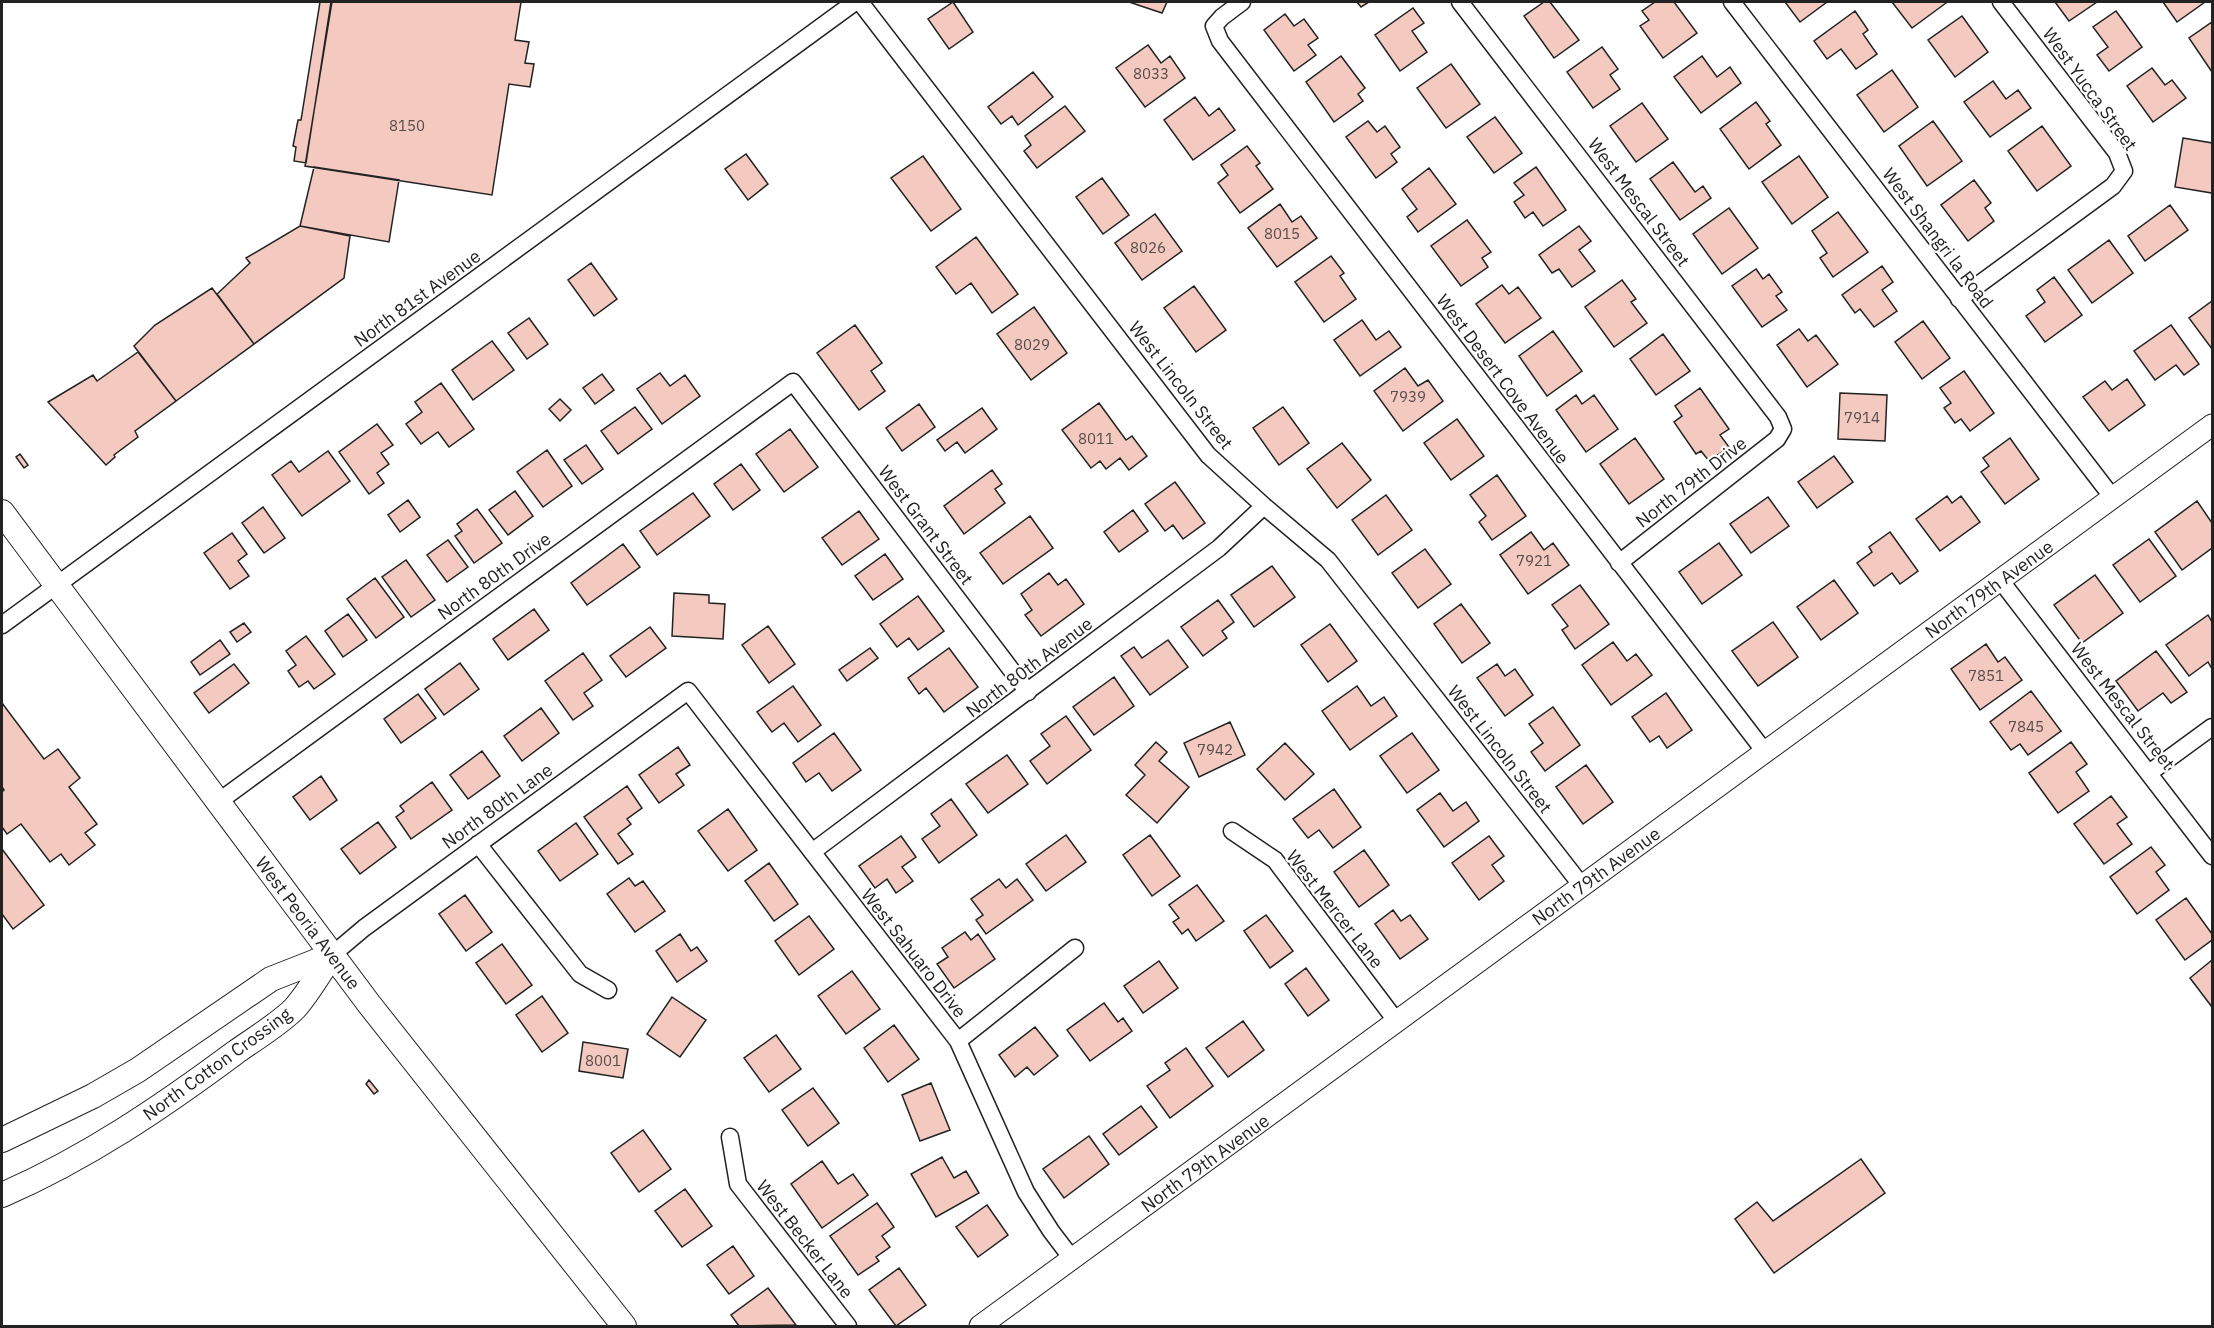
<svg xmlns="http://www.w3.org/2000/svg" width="2214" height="1328" font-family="'IBM Plex Sans',sans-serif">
<rect width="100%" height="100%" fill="#fff"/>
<path fill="#f3c9c0" stroke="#222" stroke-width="1.5" d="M320,2H331L306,163L294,161L296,147L293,146L298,120H301Z
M332,2H521L515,40L529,42L525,63L534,64L530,87L509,84L492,195L305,166Z
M953,2L973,32L949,49L928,19Z
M1129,2H1167L1162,13Z
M1357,2H1369L1361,7Z
M1544,2H1550L1579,40L1554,58L1524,16Z
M1655,2H1674L1697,33L1663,58L1640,26L1649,20L1642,11Z
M1785,2H1827L1800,22Z
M1892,2H1945L1946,3L1912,28Z
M2055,2H2097L2069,21Z
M2163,2H2205L2177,22Z
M1413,8L1424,23L1412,31L1427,52L1400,71L1375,35Z
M1855,11L1868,30L1863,34L1877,54L1856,69L1841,49L1827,59L1814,41Z
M2116,11L2142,47L2109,71L2097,55L2108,47L2093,27Z
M1285,14L1294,26L1304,19L1318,38L1308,45L1316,55L1294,71L1264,30Z
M1962,16L1988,52L1955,77L1928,40Z
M2212,22V72L2189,38Z
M1148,45L1161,63L1170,56L1185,78L1145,107L1116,68Z
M1602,47L1618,69L1610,75L1620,89L1593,108L1567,72Z
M1341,56L1365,88L1358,94L1363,101L1334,122L1306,82Z
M1702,56L1717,77L1730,67L1741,83L1701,113L1674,77Z
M1451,64L1480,104L1446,128L1417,88Z
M2152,68L2165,85L2172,80L2186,98L2153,122L2127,86Z
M1892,70L1918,107L1884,132L1857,95Z
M1033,72L1053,97L1018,125L1012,116L1001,124L988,107Z
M1993,81L2006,99L2018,90L2031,108L1990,137L1964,102Z
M1195,97L1209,116L1219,108L1235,130L1193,160L1164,120Z
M1756,102L1770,121L1766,124L1781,145L1749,169L1720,129Z
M1642,103L1668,139L1636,162L1610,126Z
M1065,106L1085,131L1037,168L1024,151L1031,145L1025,136Z
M1495,117L1522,153L1494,173L1467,137Z
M1368,121L1377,132L1385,126L1400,147L1391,154L1397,162L1376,178L1346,137Z
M1933,121L1962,161L1927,186L1899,146Z
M2042,126L2071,166L2037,191L2008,151Z
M2183,138L2212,143V193L2175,187Z
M1247,146L1260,163L1256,166L1273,189L1240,213L1218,183L1228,175L1221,165Z
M746,154L768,184L748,200L725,169Z
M923,156L961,209L931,231L891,178Z
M1799,156L1828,197L1792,224L1762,182Z
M1673,162L1695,192L1703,186L1711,198L1680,220L1650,179Z
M314,167L399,180L389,242L300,226Z
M1536,167L1566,210L1543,226L1533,212L1525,218L1514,202L1524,195L1514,183Z
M1429,168L1456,204L1418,232L1407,217L1417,209L1402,189Z
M1102,178L1129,215L1103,234L1076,197Z
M1974,180L1991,203L1985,208L1994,221L1968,241L1941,205Z
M1280,204L1292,222L1301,216L1317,238L1277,267L1248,228Z
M2170,205L2188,230L2145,261L2128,236Z
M1729,208L1758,248L1722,274L1693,234Z
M1838,212L1868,252L1833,277L1820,258L1827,253L1812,231Z
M1155,214L1182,251L1142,280L1115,243Z
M1467,220L1491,252L1482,258L1488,267L1461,286L1431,246Z
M300,226L350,236L344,278L254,344L217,294L250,263L246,258Z
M1579,226L1591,241L1579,250L1595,271L1572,287L1559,269L1552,273L1539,255Z
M976,237L1018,294L992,313L971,283L956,294L936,267Z
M2109,240L2133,273L2092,303L2068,270Z
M1331,256L1344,273L1340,276L1356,299L1324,322L1295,282Z
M591,263L617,299L594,316L568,280Z
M1882,266L1893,282L1882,290L1897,311L1874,327L1860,309L1855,313L1842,295Z
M1756,269L1763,279L1769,274L1782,292L1776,296L1787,310L1762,327L1732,286Z
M2054,277L2082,315L2045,342L2026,316L2045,302L2037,290Z
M1622,280L1636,299L1631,302L1647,323L1614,347L1585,307Z
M1502,285L1509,294L1518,287L1541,318L1505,343L1476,304Z
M1194,286L1226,330L1196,352L1164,308Z
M212,288L254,344L176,401L134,346L155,325Z
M2212,301V349L2189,318Z
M1034,307L1067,353L1031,380L997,334Z
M529,318L548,344L527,359L508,333Z
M1362,320L1376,340L1389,331L1401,347L1360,376L1334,340Z
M1923,321L1950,358L1922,379L1895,342Z
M855,325L882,363L871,371L885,391L859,410L817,353Z
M2171,325L2199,364L2184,375L2176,365L2155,380L2134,351Z
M1799,329L1808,341L1816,335L1838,364L1807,387L1777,345Z
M1553,331L1582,371L1547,396L1519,356Z
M1663,334L1690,371L1656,395L1630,359Z
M492,341L514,370L473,400L452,370Z
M138,352L176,401L135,431L138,437L114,455L115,457L106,465L48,402L93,375L97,381Z
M1405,368L1418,386L1428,380L1443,401L1403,431L1374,391Z
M1964,371L1994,413L1970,431L1961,419L1955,423L1944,408L1951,403L1940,388Z
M660,373L670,386L685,375L700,396L662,424L637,389Z
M602,374L614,390L595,404L583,388Z
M2127,379L2145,405L2109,431L2083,397L2105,381L2112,390Z
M441,383L474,429L449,447L438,432L421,444L406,424L422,412L415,402Z
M1700,388L1729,429L1720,435L1729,447L1709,461L1701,451L1696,454L1674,422L1682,416L1675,406Z
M1840,393L1887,395L1885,441L1838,439Z
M1576,395L1582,404L1594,395L1618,429L1586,452L1556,410Z
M560,399L571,410L560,421L549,409Z
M1099,403L1126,440L1132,436L1147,456L1129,470L1120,458L1106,469L1100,461L1091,468L1062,430Z
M919,404L935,427L902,451L886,428Z
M635,407L652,429L618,454L601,431Z
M1283,407L1309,443L1279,465L1253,428Z
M982,408L997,429L965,453L957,442L945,451L937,440Z
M1457,419L1484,456L1451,480L1424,443Z
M377,424L393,445L381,453L389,464L377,473L384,483L369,494L339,452Z
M790,429L818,467L784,492L756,454Z
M1635,438L1664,479L1629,504L1600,464Z
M2010,438L2039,479L2005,504L1981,472L1989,466L1983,458Z
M1342,443L1371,480L1337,508L1307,469Z
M586,445L603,469L582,484L564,460Z
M547,450L572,486L543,507L517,472Z
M328,451L350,481L302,516L272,475L291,461L299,472Z
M20,454L28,465L24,468L16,457Z
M1834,456L1853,482L1817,508L1798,482Z
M741,464L760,490L733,510L714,484Z
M992,470L1002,484L995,489L1005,503L964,534L944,506Z
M1497,475L1526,516L1492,540L1479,522L1486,516L1470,495Z
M1175,482L1205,523L1183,539L1173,525L1165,531L1145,504Z
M515,491L533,516L508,535L489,510Z
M693,493L710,516L657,555L640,531Z
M1386,495L1412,530L1378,555L1352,520Z
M1947,496L1952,503L1961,496L1980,522L1940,551L1916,519Z
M1768,497L1789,526L1751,553L1730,524Z
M408,500L420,517L400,532L388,515Z
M2197,501L2212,523V548L2182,570L2155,532Z
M263,507L285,538L264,553L242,523Z
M477,509L502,543L474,563L455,536L462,531L457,524Z
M1133,510L1148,531L1119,552L1104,532Z
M859,511L879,539L842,565L822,538Z
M1030,516L1053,548L1003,584L980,553Z
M1531,532L1544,550L1553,543L1569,565L1528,594L1500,555Z
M1890,532L1918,571L1900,584L1892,573L1874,586L1857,563L1872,552L1869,547Z
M232,533L247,554L238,561L249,576L230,589L204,553Z
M2149,539L2176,576L2140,602L2113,565Z
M448,540L468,567L447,582L427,555Z
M1719,543L1742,575L1702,604L1679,572Z
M623,544L640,567L587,605L571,583Z
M1425,549L1451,584L1418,608L1392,573Z
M885,554L903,579L873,600L855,576Z
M406,560L435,600L411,617L382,577Z
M1272,566L1295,597L1254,627L1231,595Z
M1049,573L1058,585L1066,579L1084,604L1041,636L1025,615L1032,610L1021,594Z
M2095,575L2123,613L2082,643L2054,605Z
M375,578L404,617L376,638L347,599Z
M1834,580L1858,613L1821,640L1797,607Z
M1580,585L1609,624L1575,649L1562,630L1568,626L1552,605Z
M674,593L709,595V603L725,604L723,639L672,636Z
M918,596L944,631L918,650L909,638L897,647L880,624Z
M1218,600L1234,622L1222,631L1227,638L1203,656L1181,627Z
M1461,604L1490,643L1462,663L1434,624Z
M534,609L549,630L508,660L493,639Z
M348,614L367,640L343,657L325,631Z
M2208,615L2212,622V669L2208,662L2189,676L2166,645Z
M1773,622L1798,657L1758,686L1732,651Z
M244,623L251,632L237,642L230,632Z
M1330,624L1357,661L1328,682L1301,645Z
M768,626L795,664L769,683L742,645Z
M650,627L666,648L626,677L610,656Z
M306,636L335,674L314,689L308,681L299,687L288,671L296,665L286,651Z
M220,640L230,654L200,675L191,662Z
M1168,640L1188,667L1150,695L1121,656L1134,647L1142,658Z
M1613,642L1627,661L1636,654L1652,675L1611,705L1582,665Z
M1986,644L1998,662L2005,657L2022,680L1980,710L1951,669Z
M870,648L878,658L847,681L839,670Z
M949,648L978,687L944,712L926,688L919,694L908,678Z
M2156,651L2187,692L2171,703L2163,693L2138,711L2116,681Z
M583,653L602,680L584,693L593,706L573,720L545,681Z
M460,663L479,689L444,715L425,689Z
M234,664L249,683L209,713L194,693Z
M1497,664L1505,676L1515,669L1533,695L1505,716L1477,678Z
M1114,677L1134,706L1094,735L1073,707Z
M793,686L821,725L798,742L784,723L772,732L757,712Z
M1357,686L1371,706L1384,697L1397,716L1350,750L1322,711Z
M2031,691L2061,731L2028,755L2020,744L2011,750L1990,722Z
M1666,693L1692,730L1667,748L1659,736L1650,742L1632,717Z
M418,694L436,718L401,743L384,719Z
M2,703L44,759L58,749L80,778L69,787L97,824L85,833L95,845L69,865L61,854L50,862L21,824L7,834L2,827V792L4,790L2,787Z
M1553,707L1580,745L1545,771L1531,752L1543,743L1529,724Z
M541,708L559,733L522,761L504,736Z
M1066,716L1091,750L1047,784L1030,761L1050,746L1041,734Z
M1230,722L1245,755L1199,777L1184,743Z
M834,733L861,770L832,791L819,773L806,782L793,763Z
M1412,733L1439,770L1407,793L1380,756Z
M1156,742L1167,752L1159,761L1189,787L1157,823L1126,795L1145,775L1135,765Z
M2071,742L2087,764L2076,772L2089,791L2058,813L2029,773Z
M1285,743L1314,774L1285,800L1257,769Z
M678,747L690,765L676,774L684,785L659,803L639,775Z
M482,751L500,776L468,799L450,775Z
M1007,755L1028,784L988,813L966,784Z
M1586,765L1613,802L1583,824L1556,787Z
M321,776L337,800L310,820L293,797Z
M432,782L452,810L411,839L396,817L404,811L400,806Z
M627,786L642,808L627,819L631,824L618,834L633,854L618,864L584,817Z
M1334,789L1361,827L1333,848L1319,830L1308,838L1293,819Z
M1440,793L1453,811L1466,802L1479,821L1444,847L1417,810Z
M2111,796L2127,817L2117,824L2132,844L2104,864L2074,824Z
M951,799L977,835L939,863L922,839L940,826L931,814Z
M728,809L757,850L728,871L698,831Z
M378,822L396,847L360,874L341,849Z
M576,823L598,854L560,881L538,851Z
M1066,835L1086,862L1046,891L1026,864Z
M1150,835L1180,876L1152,896L1123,855Z
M901,836L916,857L902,867L913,881L896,893L887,879L875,888L859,866Z
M1489,836L1504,856L1492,865L1504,881L1479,900L1452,863Z
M2151,847L2165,865L2156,872L2169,890L2137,914L2110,877Z
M2,849L44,905L13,929L2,914Z
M1364,850L1389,885L1359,907L1334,872Z
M769,863L798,904L774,921L745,881Z
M629,878L635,886L643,881L665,911L635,932L607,894Z
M999,879L1006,888L1017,879L1033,900L986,934L976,920L983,915L971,899Z
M1197,885L1224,921L1196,941L1188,929L1182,934L1173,922L1179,918L1169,905Z
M465,895L492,932L466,951L439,914Z
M2186,898L2212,934V940L2185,960L2156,920Z
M1393,910L1401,921L1410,915L1428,939L1400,959L1375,924Z
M1266,915L1293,951L1270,968L1244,931Z
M809,916L834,949L799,975L775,941Z
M965,932L971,940L978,934L995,959L954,988L937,964L948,957L942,948Z
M680,934L691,951L697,947L707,961L677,982L656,951Z
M502,944L532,985L506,1004L476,963Z
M2212,960V1007L2190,978Z
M1159,961L1178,988L1143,1013L1124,986Z
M1306,968L1329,1000L1308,1016L1285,984Z
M852,971L880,1009L846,1034L818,996Z
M542,996L568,1033L542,1052L516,1015Z
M672,997L706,1020L680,1057L647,1034Z
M1104,1003L1118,1022L1123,1018L1132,1031L1090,1061L1067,1030Z
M1243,1021L1264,1050L1228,1077L1206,1048Z
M894,1025L919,1059L888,1082L864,1048Z
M1035,1027L1058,1056L1034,1075L1027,1067L1015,1077L999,1055Z
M776,1035L801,1069L769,1092L744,1058Z
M583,1042L628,1049L623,1078L579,1071Z
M1186,1048L1213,1086L1170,1118L1147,1086L1170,1070L1165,1063Z
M369,1080L378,1091L374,1094L366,1084Z
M931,1083L950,1130L920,1141L902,1095Z
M813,1088L839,1123L808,1146L782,1110Z
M1141,1106L1157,1127L1119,1155L1103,1134Z
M643,1130L671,1169L639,1192L611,1153Z
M1089,1136L1109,1164L1064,1198L1043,1169Z
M942,1157L954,1178L966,1171L979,1193L936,1217L911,1174Z
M1861,1159L1885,1193L1774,1273L1735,1219L1757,1202L1773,1221Z
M822,1161L838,1184L853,1174L868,1195L822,1228L791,1184Z
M685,1189L712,1226L682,1247L655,1211Z
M877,1203L894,1227L882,1236L890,1247L876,1257L879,1261L858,1275L830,1236Z
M987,1205L1008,1235L978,1257L956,1227Z
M733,1246L754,1276L729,1294L707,1265Z
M899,1268L926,1305L896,1326L869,1290Z
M768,1288L796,1325L739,1326L731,1315Z"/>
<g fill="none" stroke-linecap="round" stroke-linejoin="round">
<defs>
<path id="minor" d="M860,2L1208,455L1264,506L1328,560L1582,886
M1242,2L1222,17L1214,26L1220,41L1765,752
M1460,2L1778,417L1783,429L1777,439L1619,563
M1732,2L2113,498
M1959,299L2113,186L2124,171L2117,153L2001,2
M2001,581L2212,856
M2,625L855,2
M2149,773L2212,727
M218,802L793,382L1028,692
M1232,831L1275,860L1397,1022
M478,844L580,974L608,990
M812,852L1219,548L1264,506
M332,955L364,928L688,691L958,1041L1026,1192L1051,1231L1073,1260
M958,1041L1075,948
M730,1137L738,1184L848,1326"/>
<path id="tertiary" d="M980,1326L2212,425"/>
<path id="secondary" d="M2,512L369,1004L624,1326
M2,1140L93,1096L138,1070L271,979L332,955
M2,1195C87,1158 162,1107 236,1052C253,1040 282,1022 295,1008C309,992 320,972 332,955"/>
</defs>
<use href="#minor" stroke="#222" stroke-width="19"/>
<use href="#tertiary" stroke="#222" stroke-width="23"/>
<use href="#secondary" stroke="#222" stroke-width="26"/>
<use href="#minor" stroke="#fff" stroke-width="16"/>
<use href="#tertiary" stroke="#fff" stroke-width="21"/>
<use href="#secondary" stroke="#fff" stroke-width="24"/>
</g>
<g text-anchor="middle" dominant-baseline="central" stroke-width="4.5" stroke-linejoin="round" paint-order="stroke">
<g font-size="15" fill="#564c4a">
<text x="1151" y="73">8033</text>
<text x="407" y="125">8150</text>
<text x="1282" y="233">8015</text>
<text x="1148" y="247">8026</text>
<text x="1032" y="344">8029</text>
<text x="1408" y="396">7939</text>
<text x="1862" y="417">7914</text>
<text x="1096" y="438">8011</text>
<text x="1534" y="560">7921</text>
<text x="1986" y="675">7851</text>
<text x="2026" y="726">7845</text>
<text x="1215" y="749">7942</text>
<text x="603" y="1060">8001</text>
</g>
<g font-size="18" fill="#222" stroke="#fff">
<text transform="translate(2090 89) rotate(54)">West Yucca Street</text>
<text transform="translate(1639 202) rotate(53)">West Mescal Street</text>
<text transform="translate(1938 238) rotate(53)">West Shangri la Road</text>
<text transform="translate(417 298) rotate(-36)">North 81st Avenue</text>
<text transform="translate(1503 379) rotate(53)">West Desert Cove Avenue</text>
<text transform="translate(1181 385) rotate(52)">West Lincoln Street</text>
<text transform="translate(1691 482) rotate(-38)">North 79th Drive</text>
<text transform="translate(926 525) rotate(53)">West Grant Street</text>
<text transform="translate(494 576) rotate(-36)">North 80th Drive</text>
<text transform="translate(1989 589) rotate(-36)">North 79th Avenue</text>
<text transform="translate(1029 667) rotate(-37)">North 80th Avenue</text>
<text transform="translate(2123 706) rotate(52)">West Mescal Street</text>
<text transform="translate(1500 749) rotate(52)">West Lincoln Street</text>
<text transform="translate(497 806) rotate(-36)">North 80th Lane</text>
<text transform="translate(1596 876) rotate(-36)">North 79th Avenue</text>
<text transform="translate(1335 909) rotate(52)">West Mercer Lane</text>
<text transform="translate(308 923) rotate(53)">West Peoria Avenue</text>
<text transform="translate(914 953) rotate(52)">West Sahuaro Drive</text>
<text transform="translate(217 1064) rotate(-36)">North Cotton Crossing</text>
<text transform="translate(1205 1163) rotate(-36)">North 79th Avenue</text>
<text transform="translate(805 1239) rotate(52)">West Becker Lane</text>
</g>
</g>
<rect width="2214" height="1328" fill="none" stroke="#222222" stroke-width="6"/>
</svg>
